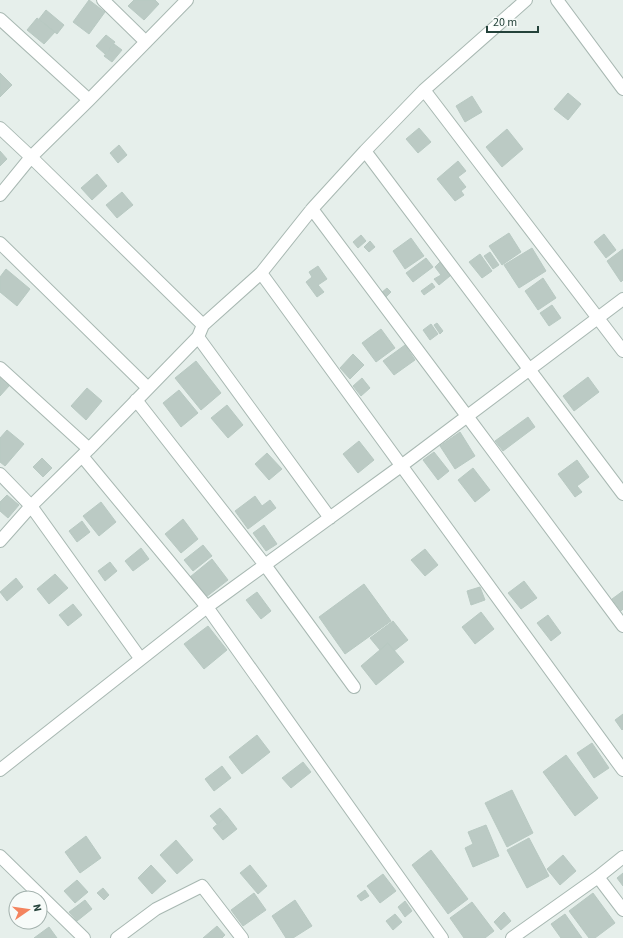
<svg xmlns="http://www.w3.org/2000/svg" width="623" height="938" font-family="'Source Sans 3',sans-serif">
<rect width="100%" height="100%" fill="#e6efeb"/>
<path fill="#bbcac4" stroke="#b8c9c2" d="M89,0L105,12L89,34L73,22Z
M134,0H155L159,4L144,20L128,6Z
M46,10L64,25L57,34L39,19Z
M37,18L55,32L44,44L27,30Z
M106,35L115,42L105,54L96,46Z
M114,44L122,50L112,62L104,56Z
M0,73L12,85L0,97Z
M568,93L581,104L568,120L554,109Z
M472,96L482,112L465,122L456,106Z
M419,128L431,142L418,153L406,139Z
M507,129L523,149L502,167L486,147Z
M119,145L127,155L118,163L110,153Z
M0,151L7,159L0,166Z
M458,161L466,171L458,177L466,187L461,191L464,195L455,201L437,179Z
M97,174L107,186L92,200L81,188Z
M122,192L133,205L117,218L106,205Z
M509,233L521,252L502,265L489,246Z
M604,234L616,250L606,258L594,242Z
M361,235L366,241L358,248L353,242Z
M411,238L424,256L405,269L393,251Z
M370,241L375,247L369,252L364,247Z
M532,248L546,271L519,288L504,265Z
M623,249V280L621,282L607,261Z
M490,252L499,265L493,269L484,256Z
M480,254L492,271L482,278L469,262Z
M426,258L433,267L413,282L406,273Z
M440,262L450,276L439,285L434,279L441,275L435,267Z
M318,266L327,279L318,285L324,292L317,297L306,282L312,277L309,272Z
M6,269L30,289L17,306L0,292V277Z
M543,278L556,298L538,310L525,291Z
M432,283L435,287L424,295L421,291Z
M387,288L391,292L386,297L381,293Z
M552,305L561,318L549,326L540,313Z
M437,323L443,331L440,334L434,325Z
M431,324L438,334L430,340L423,330Z
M381,329L395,348L376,362L362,343Z
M405,345L415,360L394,375L383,361Z
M353,354L364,365L350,379L340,368Z
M196,361L221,393L201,410L175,378Z
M588,377L599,392L574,411L563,396Z
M0,378L9,386L0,396Z
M362,378L370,388L361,396L353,386Z
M87,388L102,401L86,420L71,406Z
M179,390L198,413L181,427L163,403Z
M227,405L243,425L228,438L211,418Z
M528,417L535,427L503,451L495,441Z
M7,430L24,444L5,466L0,462V438Z
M460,432L475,456L455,469L440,446Z
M359,441L374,460L358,473L343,454Z
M434,452L449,471L438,480L423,460Z
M267,453L282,469L269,480L255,464Z
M42,458L52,468L43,477L33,467Z
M577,460L589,477L577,486L582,492L575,497L558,474Z
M473,468L490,490L475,502L458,480Z
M7,495L19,505L8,518L0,511V502Z
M255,496L262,506L270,500L276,508L248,529L235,511Z
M101,502L116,522L99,536L83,516Z
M183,519L198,539L181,553L165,534Z
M82,521L90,532L77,542L69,531Z
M264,525L277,544L266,551L253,533Z
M203,545L212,556L193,571L184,560Z
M141,548L149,559L133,571L125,561Z
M425,549L438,565L425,576L411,560Z
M212,559L228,580L206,597L190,577Z
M110,562L117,571L105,581L98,571Z
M55,574L68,588L49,604L37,589Z
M16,578L23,587L7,601L0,592Z
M524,581L537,598L521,609L508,593Z
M364,584L391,621L345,654L319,617Z
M480,587L485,600L471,605L467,591Z
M623,591V609L621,611L612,599Z
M257,592L271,611L261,619L246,600Z
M73,604L82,615L68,626L59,615Z
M481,612L494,629L475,644L462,627Z
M548,615L561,633L551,641L537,623Z
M393,621L408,640L394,651L388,643L380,650L370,638Z
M208,626L227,650L204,669L184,644Z
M388,643L404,662L376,685L361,666Z
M623,714V729L622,730L615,720Z
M257,735L270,752L242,774L229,757Z
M592,743L609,768L594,778L577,753Z
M566,755L598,798L575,816L543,772Z
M303,762L311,772L291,788L282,778Z
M222,766L231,778L214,791L205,779Z
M512,790L533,833L507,847L485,803Z
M220,808L227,816L217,824L210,816Z
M227,816L237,829L223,840L213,828Z
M486,825L499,856L473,867L465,848L473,844L468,832Z
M86,836L101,858L80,873L65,852Z
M529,838L549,876L527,888L507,850Z
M176,840L193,860L177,874L160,855Z
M431,850L468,899L448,914L412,865Z
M563,855L576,871L560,885L547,869Z
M151,865L166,881L152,894L138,878Z
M250,865L267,886L258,894L240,873Z
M623,873V886L617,878Z
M383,874L396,891L380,903L367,886Z
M77,880L88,892L75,903L64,891Z
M103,888L109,895L104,900L97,893Z
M365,890L369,896L361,901L357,896Z
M254,893L266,910L243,926L231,910Z
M593,893L615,923L595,938H589L569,911Z
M85,900L92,909L77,921L69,912Z
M295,900L312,926L293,938H286L272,916Z
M405,901L412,911L405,917L398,907Z
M472,902L494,931L485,938H464L450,918Z
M504,912L511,921L501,930L494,922Z
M395,914L402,922L393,930L386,921Z
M565,914L582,938H561L551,924Z
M217,926L225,935L222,938H203Z
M49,927L57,938H34Z"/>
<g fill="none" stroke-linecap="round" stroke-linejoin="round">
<defs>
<path id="minor" d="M103,0L146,42
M557,0L623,89
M0,19L89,100
M424,90L623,351
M0,128L31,157L203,325
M365,151L623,494
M0,195L31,157L89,100L187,0
M312,209L467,416L623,626
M0,243L148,388
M261,273L623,770
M198,337L330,518
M0,368L89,449
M136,400L265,565L354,687
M82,456L207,607L442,938
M0,474L31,506L140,658
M0,541L31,506L89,449L198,337L203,325L261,273L312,209L365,151L424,90L526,0
M0,770L207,607L401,466L623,299
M0,856L84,938
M598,877L623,910
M117,938L156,909L202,886L242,938
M512,938L598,877L623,857"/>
</defs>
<use href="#minor" stroke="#a8b8b2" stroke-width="14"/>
<use href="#minor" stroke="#fff" stroke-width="12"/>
</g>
<g transform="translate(28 910) rotate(77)"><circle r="19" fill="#f7fbf9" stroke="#a3b1ad"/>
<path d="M0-3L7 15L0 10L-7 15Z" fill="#f4845f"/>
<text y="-6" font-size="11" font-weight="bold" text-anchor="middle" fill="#24423a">N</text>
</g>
<path d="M487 26v6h51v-6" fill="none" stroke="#24423a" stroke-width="2"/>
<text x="493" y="26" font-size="12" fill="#24423a" stroke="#f7fbf9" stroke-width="3" paint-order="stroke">20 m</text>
</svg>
